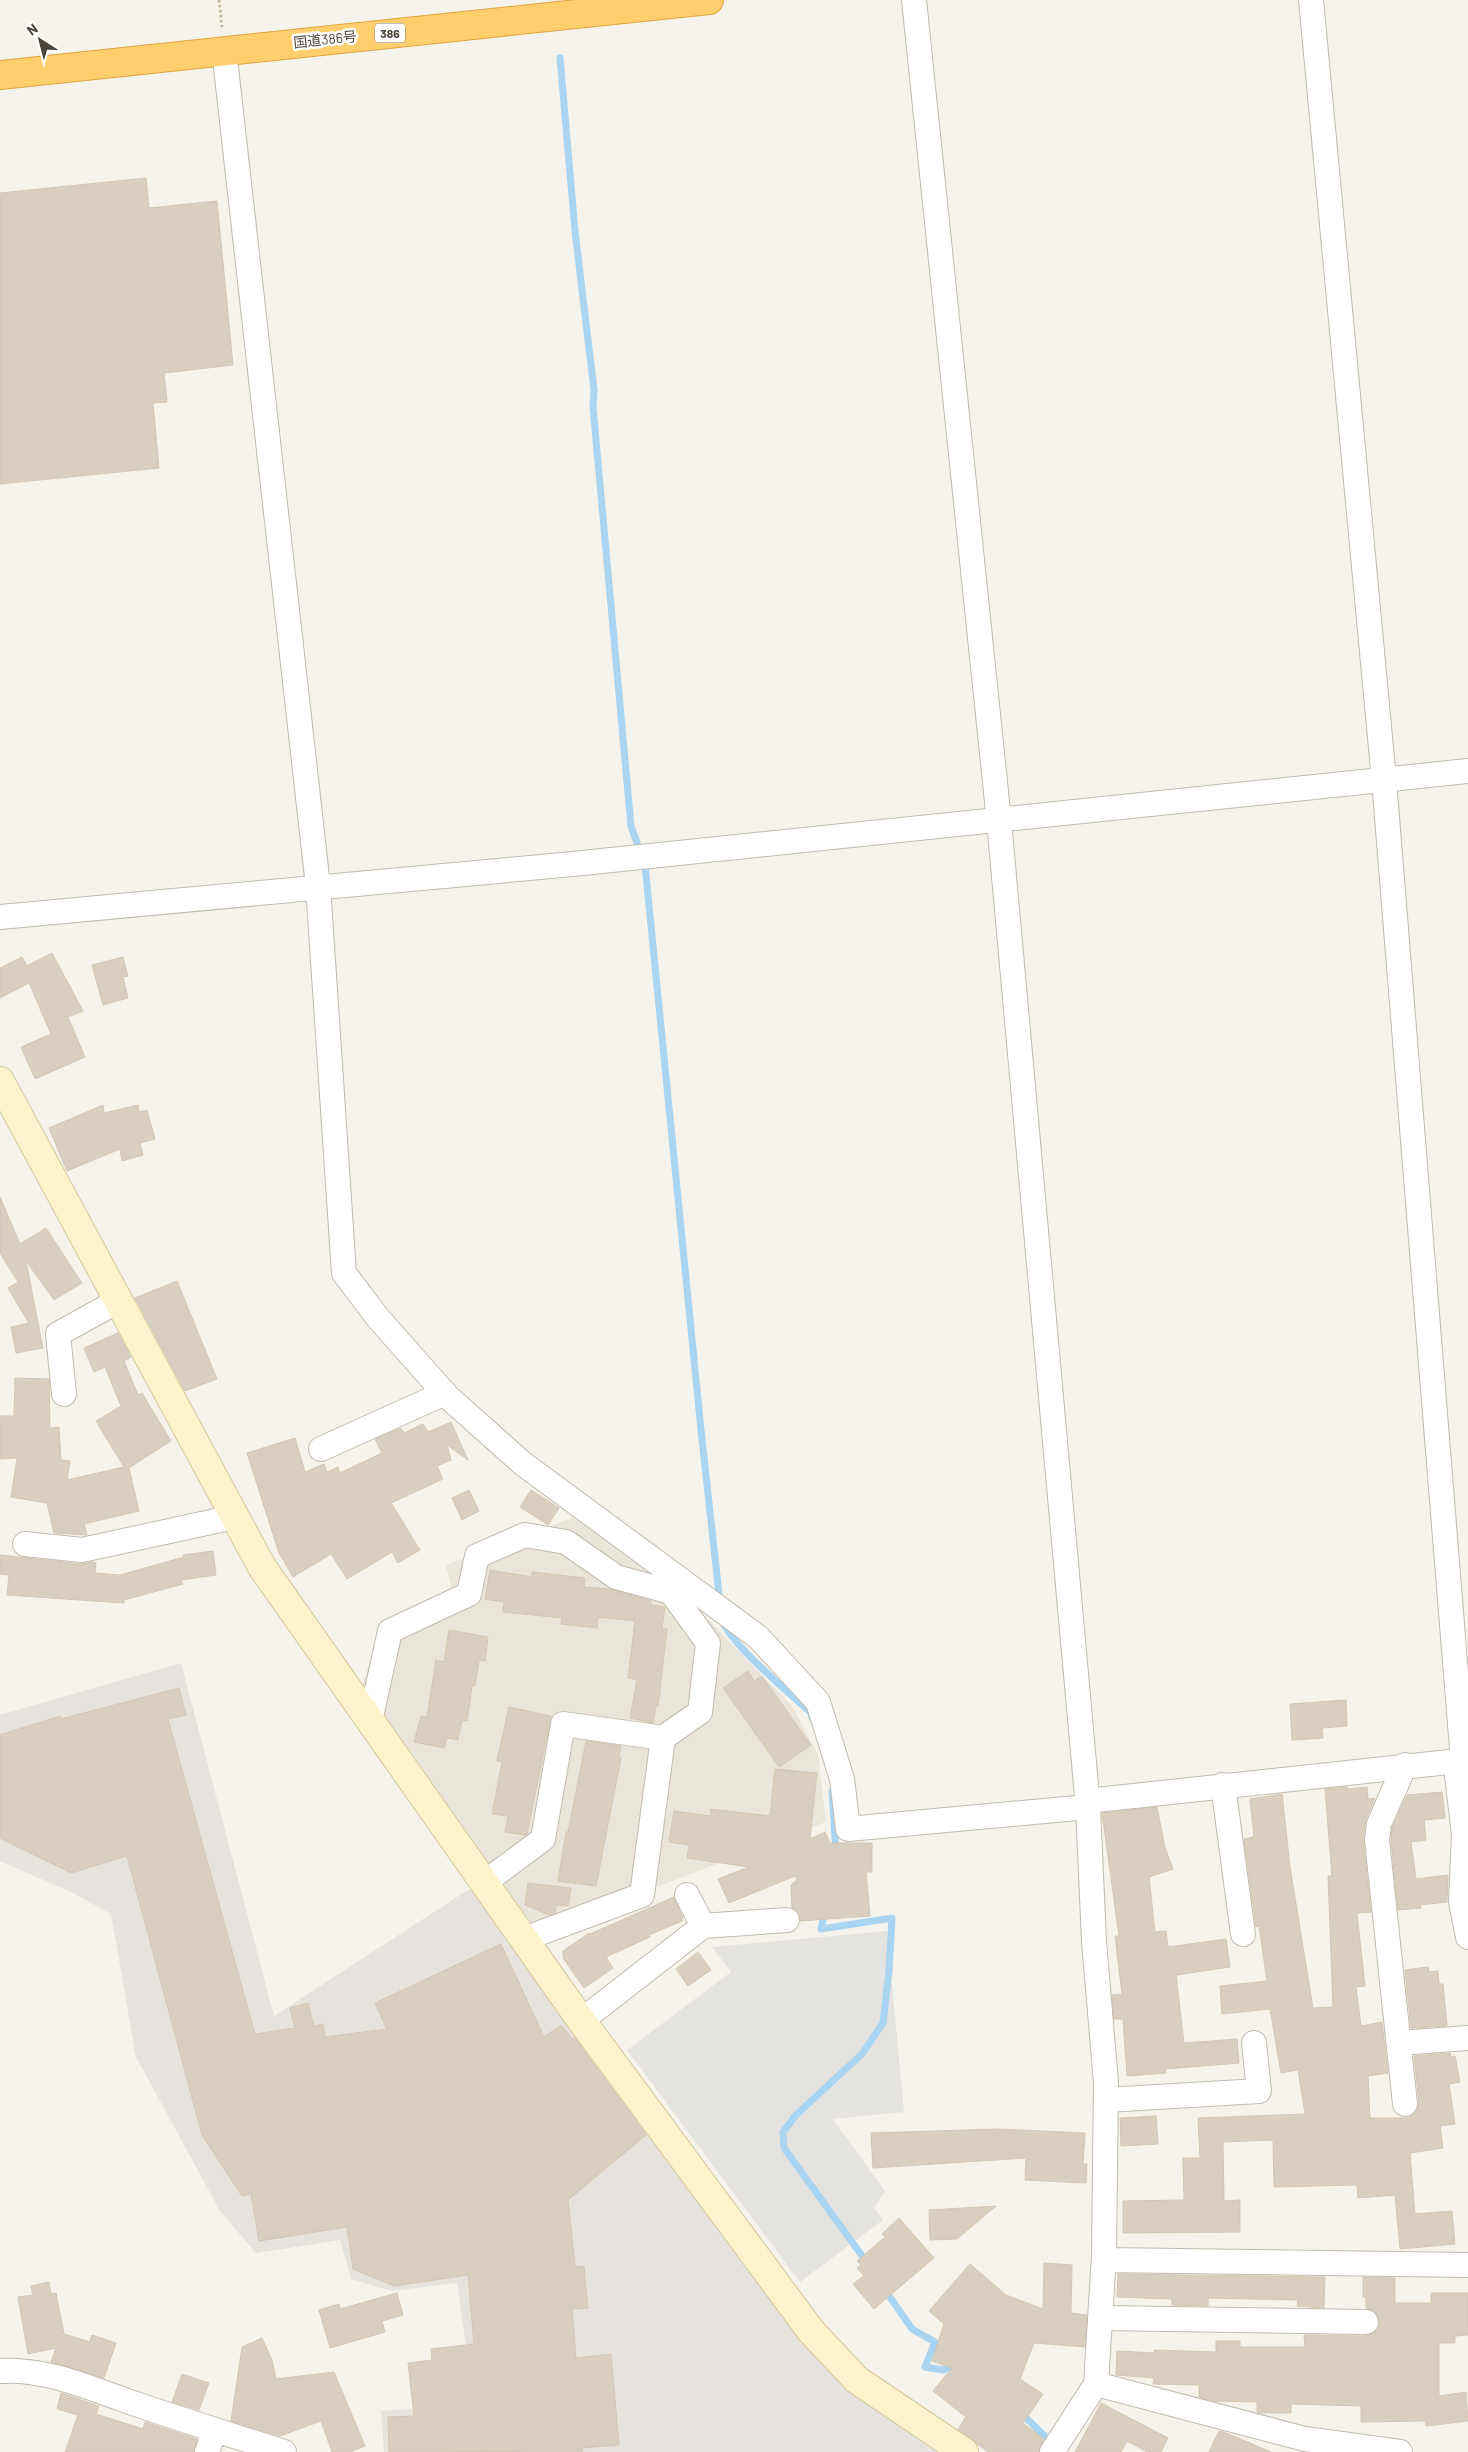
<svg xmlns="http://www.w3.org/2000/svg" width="1468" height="2452" font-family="Barlow,'Noto Sans JP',sans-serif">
<rect width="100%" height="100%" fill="#f6f3ec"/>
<path fill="#eae5da" d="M577,1516L678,1589L793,1707L818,1755L826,1822L532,1935L361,1690L380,1629L452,1592L446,1565Z"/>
<path fill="#e6e2dd" d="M181,1663L274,2016L471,1888L755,2279L864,2401L941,2452H384L381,2411L474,2404L457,2283L391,2291L351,2279L340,2240L256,2253L220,2211L136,2057L111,1914L71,1892L0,1861V1715Z"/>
<path fill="#e5e3e0" d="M887,1931L904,2112L833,2119L885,2191L874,2208L883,2220L800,2282L627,2050L731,1972L712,1947Z"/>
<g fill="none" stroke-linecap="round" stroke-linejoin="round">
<path stroke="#a9d4f2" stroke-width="7" d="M560,58L575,231L594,390L593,407L631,826L645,865L701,1430L720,1603
M722,1618C725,1640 792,1695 811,1713L812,1718
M832,1791L836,1852
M825,1911L821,1929L892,1918L889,1971L883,2023L862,2054L796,2115L783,2132L784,2148L868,2264
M885,2290L912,2329L935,2342L925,2367L943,2370L952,2366L956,2369
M1021,2413L1053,2444"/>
</g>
<path fill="#d8cfc1" stroke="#d3c7b4" d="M146,178L149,208L217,201L233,365L164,373L167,402L153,403L159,468L0,484V193Z
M52,953L83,1011L68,1017L85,1057L35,1079L21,1047L51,1034L29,983L0,998V968L22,957L27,966Z
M123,957L128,976L123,977L128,998L103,1005L92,965Z
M103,1105L104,1113L138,1105L139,1112L147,1110L155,1139L140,1143L143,1155L122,1161L120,1149L67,1171L49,1128Z
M0,1197L20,1244L46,1228L82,1283L54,1300L26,1261L43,1348L16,1353L11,1327L29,1323L8,1288L18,1282L0,1253Z
M177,1281L217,1379L185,1391L135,1298Z
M118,1333L131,1357L124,1361L138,1395L142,1393L171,1441L129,1468L139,1511L84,1524L87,1535L54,1533L47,1503L11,1497L17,1458L0,1459V1416H14L15,1378L49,1379L50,1428L59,1427L61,1460L70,1461L67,1480L124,1467L96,1421L121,1406L105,1367L94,1372L84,1348Z
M451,1422L468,1460L447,1445L451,1460L437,1466L443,1479L391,1503L420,1550L398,1563L392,1552L347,1579L331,1554L293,1577L279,1553L247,1453L295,1438L305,1472L324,1464L327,1472L338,1467L340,1473L382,1453L375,1439L401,1428L404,1433L423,1424L428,1432Z
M469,1490L479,1511L462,1520L452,1498Z
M531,1490L559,1508L548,1525L520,1507Z
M213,1551L216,1575L181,1580L183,1584L124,1600V1603L7,1595L9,1575L0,1574V1555L81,1564L93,1562L96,1563L95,1573L120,1575L184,1557L183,1555Z
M490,1570L532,1577V1572L585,1578L584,1587L610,1589L651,1601V1605L665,1607L662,1629H667L658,1707L656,1706L653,1723L630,1718L637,1680L628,1678L635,1621L598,1617L597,1628L561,1624L562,1618L503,1612L504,1602L485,1599Z
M449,1630L488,1637L485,1661L479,1660L475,1686H472L467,1721L462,1720L458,1740L447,1738L444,1748L414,1742L421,1716L427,1717L436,1660L444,1662Z
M748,1671L754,1681L762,1676L811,1745L779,1767L723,1688Z
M179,1688L186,1715L168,1719L255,2034L295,2028L290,2008L308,2003L314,2026L323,2024L325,2037L387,2029L375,2003L501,1944L544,2037L561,2025L572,2039L574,2037L646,2135L568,2200L575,2266L584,2267L588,2308L572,2309L576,2358L611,2354L619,2445L582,2448L583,2451L389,2452L388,2417L414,2416L408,2363L432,2360L431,2349L474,2344L468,2275L394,2286L353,2269L347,2227L259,2241L251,2194L242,2196L202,2135L127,1856L71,1873L0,1838V1735L60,1716L61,1719Z
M1346,1700L1347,1726L1322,1728L1323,1738L1292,1740L1290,1704Z
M509,1707L551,1716L527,1834L525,1835L505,1832L508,1816L492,1814L502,1762L497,1761Z
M586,1741L621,1746L619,1757L621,1758L596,1886L558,1881L566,1832H568Z
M775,1769L817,1773L810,1839L825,1832L830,1843H872V1872H866L870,1916L800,1921L799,1913L792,1907L791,1885L797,1880L795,1876L729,1903L718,1879L749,1867L687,1858L689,1845L669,1842L674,1811L710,1816L711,1809L770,1816Z
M1347,1787V1789L1367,1787L1368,1799L1375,1798L1366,1819L1363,1839L1371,1912L1357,1913L1365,1986L1356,1987L1361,2026L1382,2022L1388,2073L1368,2076L1370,2118H1407L1413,2115L1417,2110L1419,2103L1414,2056L1450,2053L1451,2057L1455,2056L1460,2082L1449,2084L1455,2124L1440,2126L1443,2148L1410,2153L1415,2214L1452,2211L1455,2244L1400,2249L1395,2195L1358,2198L1357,2185L1274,2187L1273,2140L1223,2142L1224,2201L1240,2200V2232L1123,2233V2201L1184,2200L1183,2158H1200L1198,2118L1305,2114L1298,2070L1281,2073L1270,2009L1222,2014L1220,1986L1267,1981L1259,1926L1256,1927L1244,1839L1254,1837L1250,1799L1282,1794L1290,1867L1313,2008L1333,2007L1328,1876H1332L1325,1789Z
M1442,1792L1445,1818L1424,1820L1426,1840L1411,1842L1416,1879L1448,1875L1447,1902L1420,1905L1421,1908L1398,1910L1391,1840L1392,1828L1407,1795Z
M1157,1807L1165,1848L1173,1869L1149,1877L1155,1932L1166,1931L1168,1947L1226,1939L1230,1967L1176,1975L1184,2043L1237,2039L1239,2063L1165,2069L1166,2073L1127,2076L1123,2019H1114L1112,1995L1122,1994L1115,1936H1119L1102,1813Z
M528,1883L571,1888L568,1906L556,1905L555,1913L549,1915L525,1905Z
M674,1897L682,1916V1921L649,1935L650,1937L606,1957L613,1968L584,1988L563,1958V1951L589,1933L590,1934Z
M698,1952L711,1970L688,1986L676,1969Z
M1428,1967L1429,1972L1438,1971L1439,1984H1443L1447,2026L1411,2028L1405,1970Z
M1156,2116L1158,2144L1121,2146L1120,2118Z
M999,2129L1085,2133L1083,2164H1087L1086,2183L1025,2180L1026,2158L873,2168L871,2133Z
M996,2206L957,2239L930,2240L929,2210Z
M899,2218L934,2258L874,2309L853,2284L864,2276L857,2268L861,2265L857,2261L885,2237L882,2234Z
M1044,2263L1072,2265L1071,2313L1087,2315L1085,2347L1034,2343L1020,2379L1043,2394L1023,2423L1044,2439L1038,2452H988L958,2429L966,2417L933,2391L952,2368L932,2361L944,2324L929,2311L970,2264L1006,2295L1043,2309Z
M1118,2274L1325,2277L1324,2308L1297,2306L1298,2300L1208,2298V2306L1172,2305V2299L1117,2297Z
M1363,2277L1395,2278V2303H1431V2293H1468V2335L1455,2336V2343H1439V2396L1466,2392L1468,2421L1426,2426L1425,2421L1361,2422V2406L1291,2404V2413H1261L1257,2412V2402L1214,2401L1199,2397V2385L1153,2384L1154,2378L1116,2375L1117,2351L1154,2353V2350L1216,2352V2341H1240V2347H1305L1304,2335L1365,2336L1372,2334L1378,2329L1380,2322L1373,2310L1366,2308V2297H1363Z
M49,2282L51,2294L56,2293L64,2334L90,2342L92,2335L116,2343L104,2378L51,2362L56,2348L28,2354L18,2297L33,2295L31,2286Z
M397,2293L403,2315L382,2321L385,2332L330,2348L319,2310L339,2304L340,2309Z
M262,2338L272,2360L276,2379L334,2372L365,2446L350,2452H332L321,2421L280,2436L231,2421L242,2347Z
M182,2374L209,2383L199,2410L172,2402Z
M61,2393L99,2406L96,2414L143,2429L145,2422L197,2439L194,2452H65L78,2415L57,2409Z
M1101,2403L1168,2438L1161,2452H1147L1127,2441L1121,2452H1075Z
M1219,2431L1224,2432L1271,2452H1209Z"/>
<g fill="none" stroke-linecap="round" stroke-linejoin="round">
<defs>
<path id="street" d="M914,0L999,821L1088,1807L1094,1941L1106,2083L1104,2255L1096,2384L1052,2452
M1311,0L1384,780L1463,1761L1457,1776L1464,1834L1461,1902L1468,1937
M224,50L318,886L344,1273L378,1318L447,1396L522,1463L758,1637L818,1702L842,1779L848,1829L1088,1807
M0,917L573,864L1468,771
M64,1394L58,1334L118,1301
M321,1449L445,1393
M25,1544L82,1550L234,1517
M370,1721L390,1631L469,1594L477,1556L525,1535L566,1542L616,1577L671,1592L708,1643L700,1712L663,1738L642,1895L524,1939
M1223,1785L1243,1934
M1087,1801L1468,1760
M484,1883L543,1839L563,1724L663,1738
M687,1895L703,1926
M581,2021L703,1926L787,1920
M1399,2043L1468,2038
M1106,2100L1259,2091L1254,2043
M1405,2104L1377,1840L1379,1824L1405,1765
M1104,2260L1468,2265
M1100,2318L1366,2322
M0,2371C48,2368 91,2389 136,2404C185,2421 235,2436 284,2452
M1096,2384L1305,2439L1400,2452
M207,2452L215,2430"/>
<path id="secondary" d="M0,1081L262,1567L578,2016L811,2331L857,2380L964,2452"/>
<path id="highway" d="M0,75L709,0"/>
</defs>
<use href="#street" stroke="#c2bbae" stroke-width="26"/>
<use href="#secondary" stroke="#d6c79b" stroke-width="30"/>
<use href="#highway" stroke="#e0a43c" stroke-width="30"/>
<path stroke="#c4b79f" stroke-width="3" stroke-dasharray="2.5 2.5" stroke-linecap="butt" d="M219,0L222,27"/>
<use href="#street" stroke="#fff" stroke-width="24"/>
<use href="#secondary" stroke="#fff3cd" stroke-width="28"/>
<use href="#highway" stroke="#ffcf6e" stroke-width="28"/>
</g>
<g text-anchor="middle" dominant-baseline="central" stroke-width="5" stroke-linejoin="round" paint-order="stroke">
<rect fill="#fff" stroke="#817c74" stroke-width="1" x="375" y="23.5" width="30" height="19" rx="4"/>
<g font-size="12" font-weight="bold" fill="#4b4439">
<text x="390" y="33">386</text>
</g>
<g font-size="14" fill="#4b4439" stroke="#fff">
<text transform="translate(325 39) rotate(-6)">国道386号</text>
</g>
</g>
<g transform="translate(40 40) rotate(324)" stroke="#ffffff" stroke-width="4" paint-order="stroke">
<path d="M0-4L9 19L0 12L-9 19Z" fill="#4b4439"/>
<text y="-8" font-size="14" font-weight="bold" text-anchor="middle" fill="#4b4439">N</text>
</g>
</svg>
